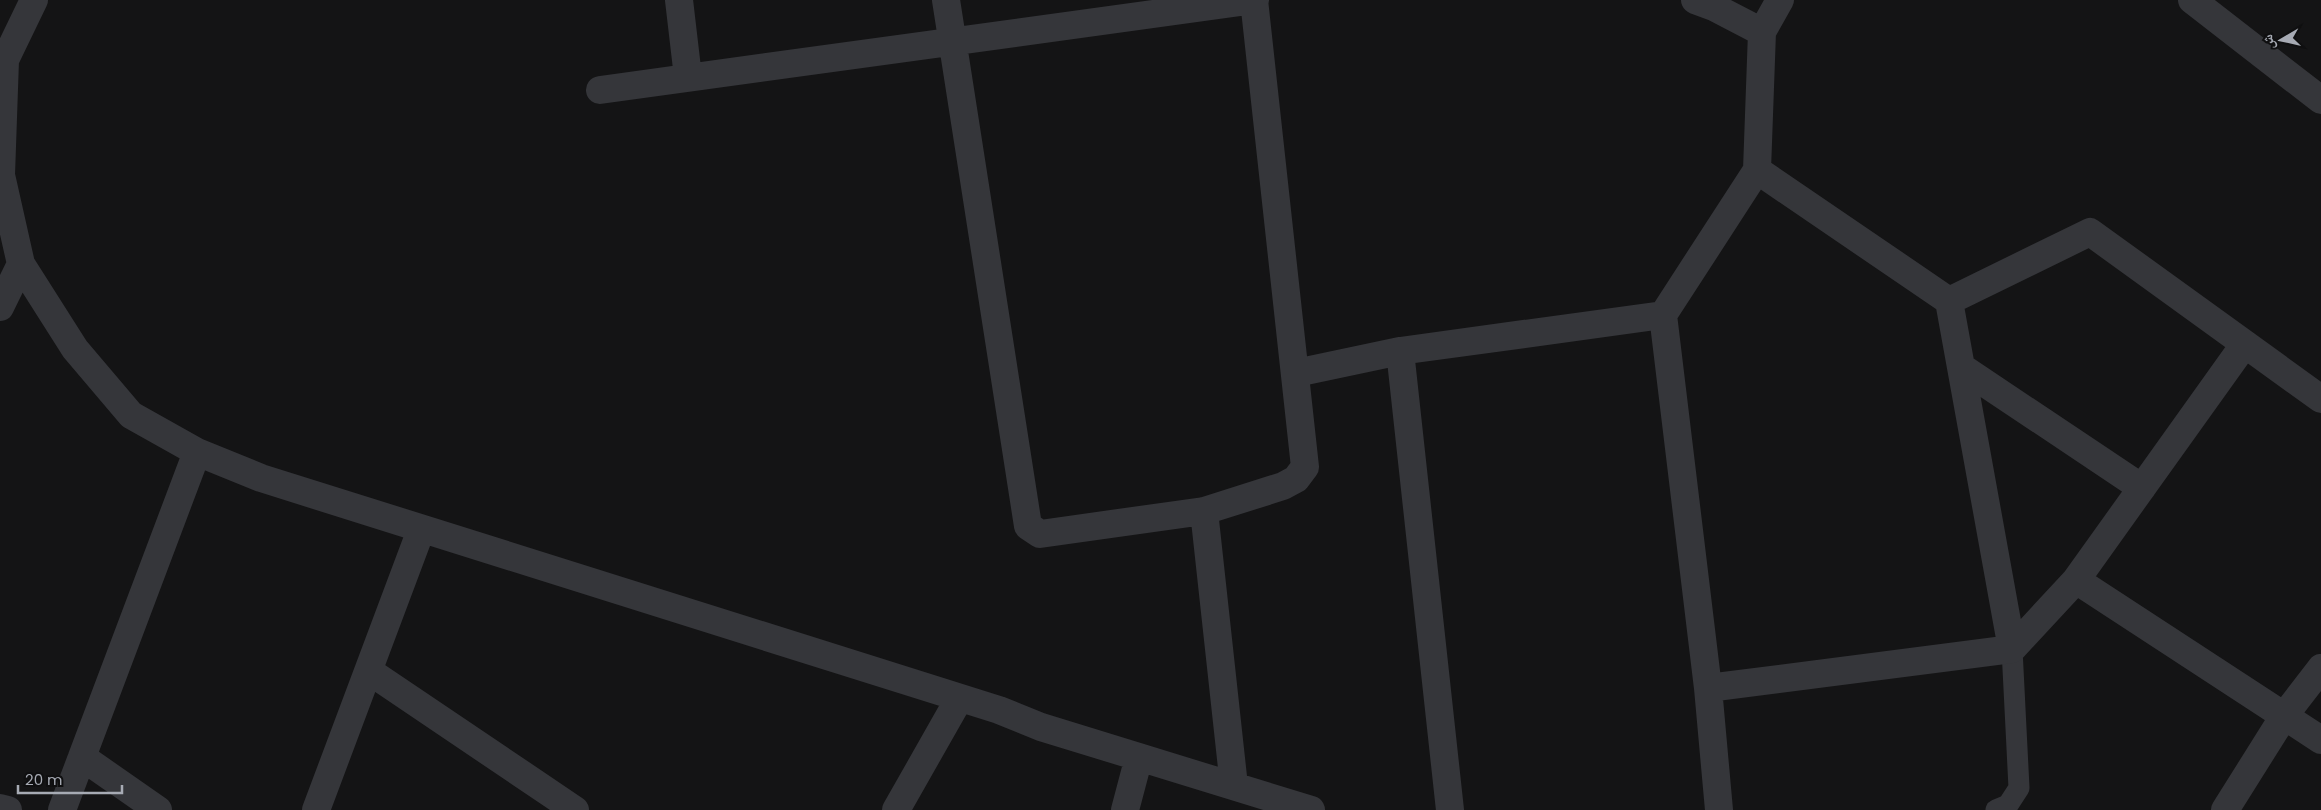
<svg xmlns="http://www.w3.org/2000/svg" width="2321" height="810" font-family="Poppins,'Noto Naskh Arabic',sans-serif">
<rect width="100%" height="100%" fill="#141415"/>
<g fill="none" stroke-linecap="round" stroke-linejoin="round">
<path stroke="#35363a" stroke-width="21" d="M1996,810L2008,805L2019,788L2012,649"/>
<path stroke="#35363a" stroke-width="28" d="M34,0L5,60L1,175L21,264L75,349L131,415L197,452L261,478L999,710L1041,727L1311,810
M679,0L688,77
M946,0L1028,526L1040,534L1204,511L1283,486L1296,479L1305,467L1254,0
M1695,0L1714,7L1762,32
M2192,0L2321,100
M600,90L1255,0
M1757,170L1949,301L2090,232L2321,399
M1949,301L2012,649
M0,307L21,264
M1400,351L1450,810
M1961,367L2142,488
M1296,373L1400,351L1663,315
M1204,511L1234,786
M2076,580L2321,740
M369,671L575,810
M1708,688L2012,649L2076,580L2244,345
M82,757L158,810
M0,808L8,810
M62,810L197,452
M316,810L421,530
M896,810L959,699
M1125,810L1139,757
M1719,810L1708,688L1663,315L1757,170L1762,32L1780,0
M2225,810L2284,716L2321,668"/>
</g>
<g transform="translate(2281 40) rotate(261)" stroke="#0f0f10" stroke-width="4" paint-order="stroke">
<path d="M0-4L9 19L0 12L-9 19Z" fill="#a7abb4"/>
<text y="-8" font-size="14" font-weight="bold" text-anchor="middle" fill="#a7abb4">ش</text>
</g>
<path d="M18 785v8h104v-8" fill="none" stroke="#a7abb4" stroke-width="2.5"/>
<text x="25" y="785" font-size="15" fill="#a7abb4" stroke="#0f0f10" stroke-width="4" paint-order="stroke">20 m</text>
</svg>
